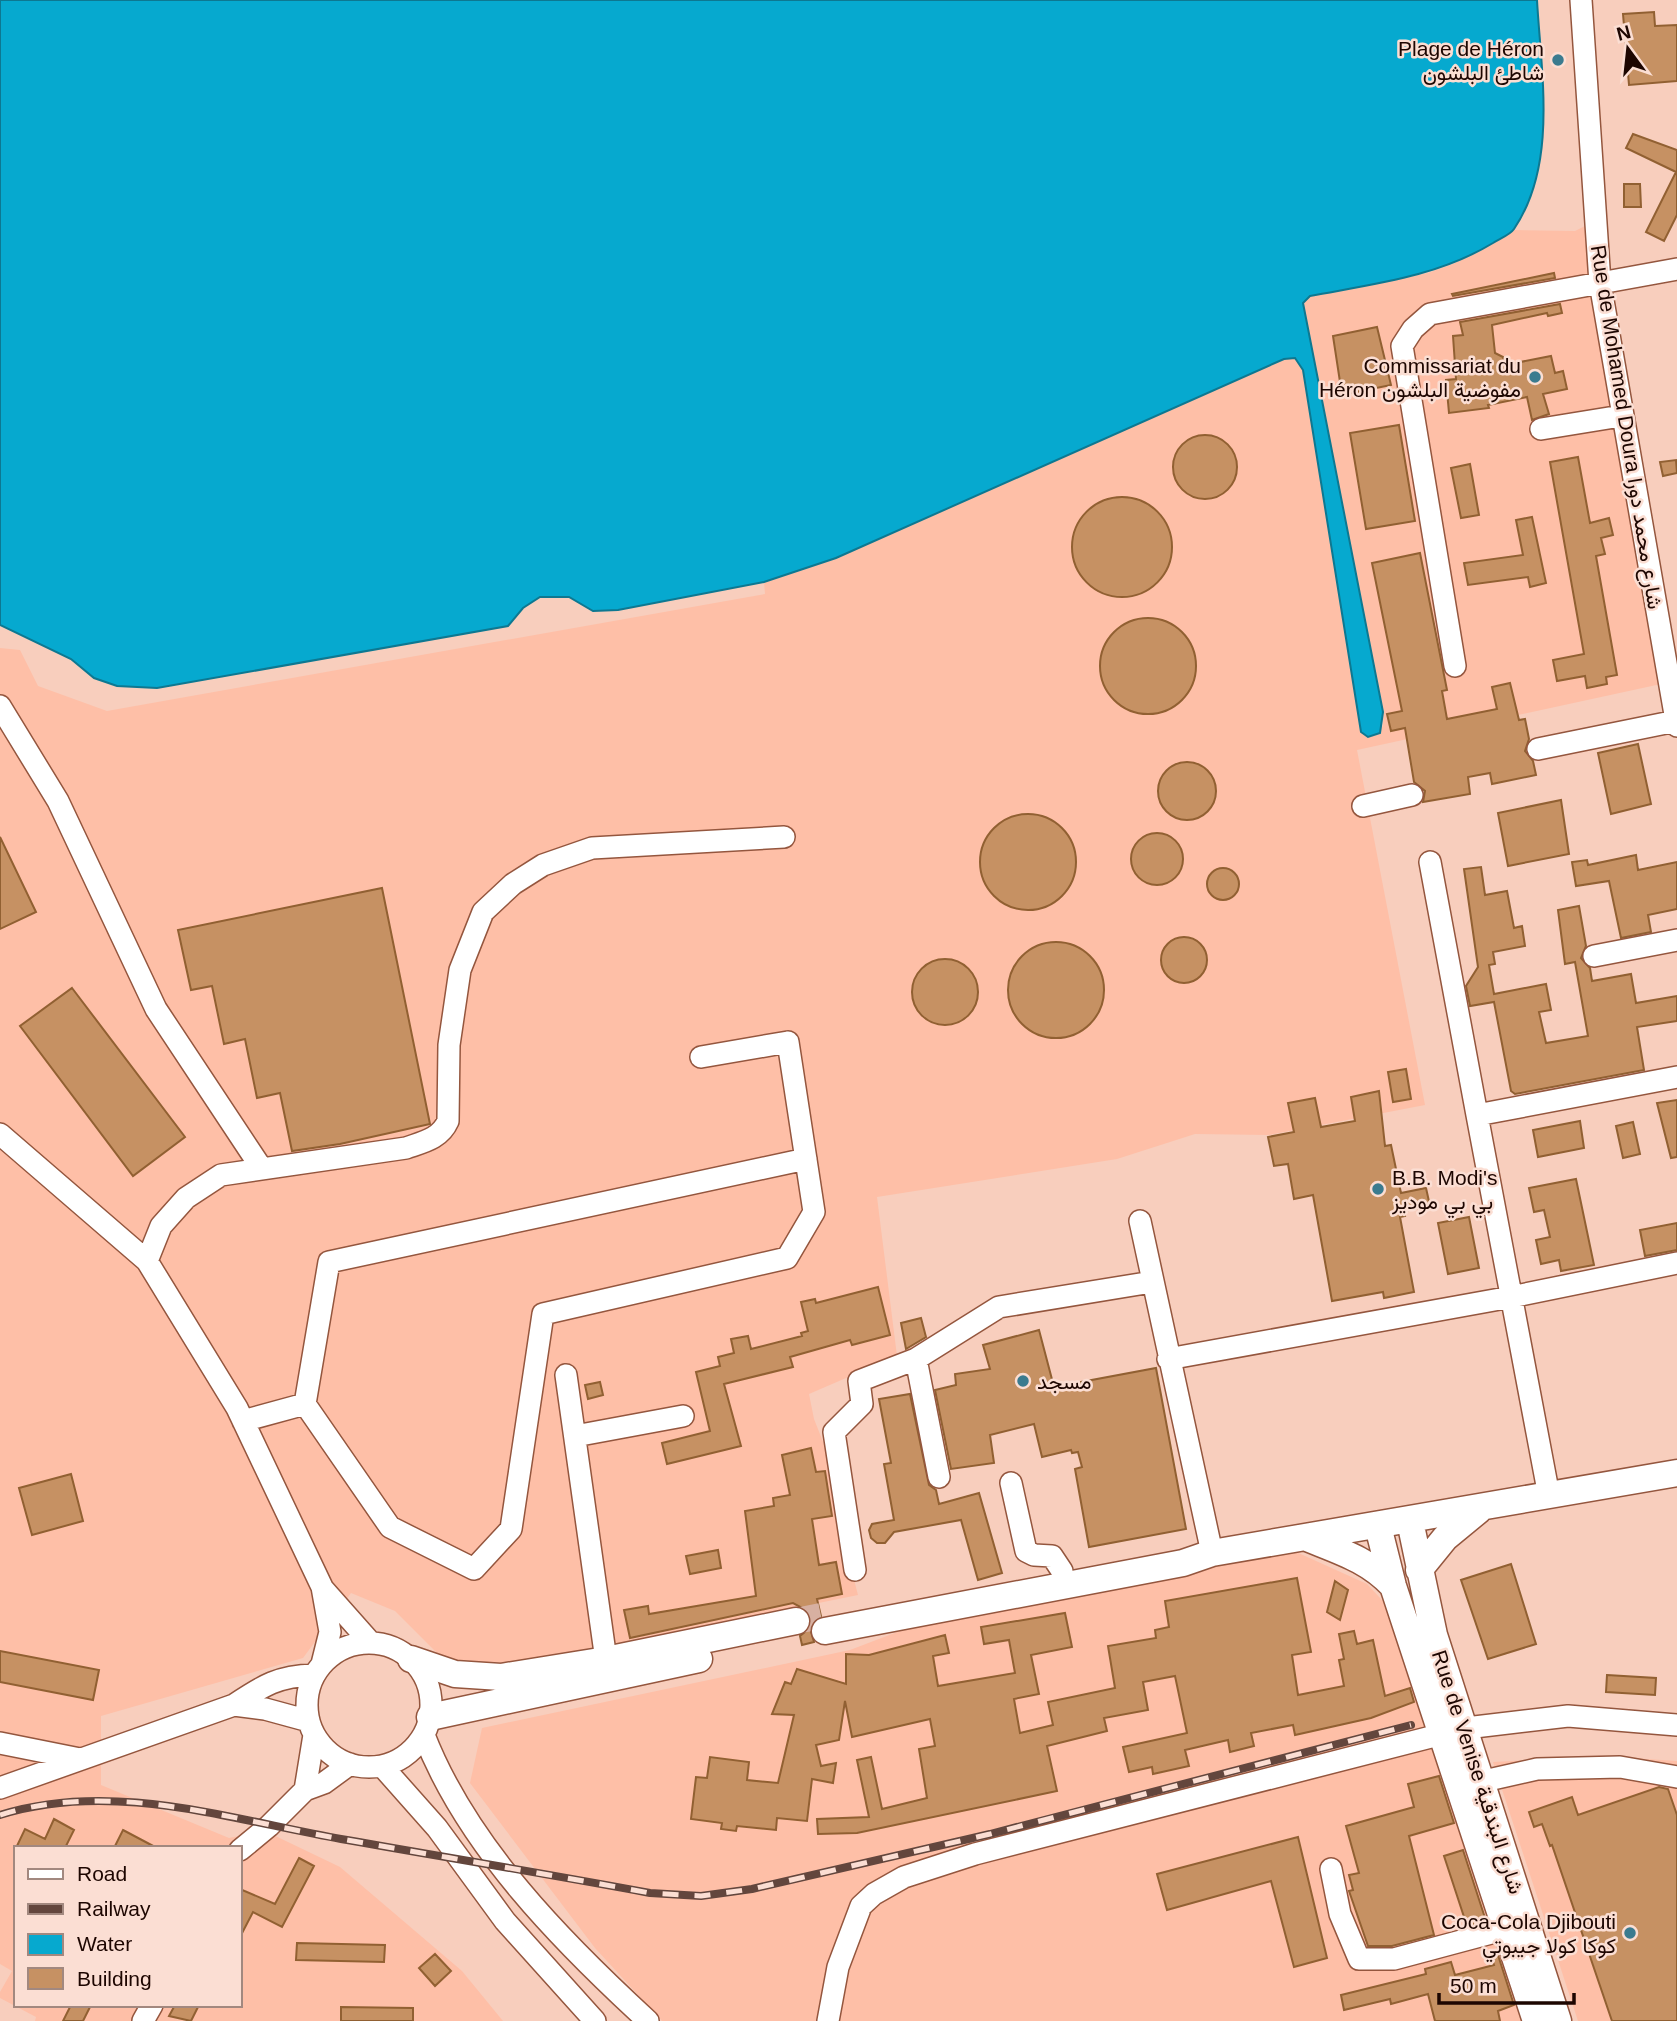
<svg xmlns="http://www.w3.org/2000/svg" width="1677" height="2021" font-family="Arial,Vazirmatn,sans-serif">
<rect width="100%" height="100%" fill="#f8cebd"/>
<path fill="#febfa7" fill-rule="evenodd" d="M1585,226L1600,283L1661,684L1357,750L1425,1105L1269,1135L1195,1134L1117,1159L877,1197L897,1356L809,1394L814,1419L829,1457L832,1495L858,1595L498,1668L448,1664L395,1611L351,1593L303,1658L101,1716V1785L229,1838L265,1831L340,1867L462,1971L503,2021H35L36,2017L0,1998V1992L12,1971L0,1964V648L20,650L38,686L107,711L765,594L764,582L836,558L1284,358H1295L1303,370L1361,732L1368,737L1383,726V712L1303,303L1310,296L1428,273L1453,264L1513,230L1575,231ZM16,1848H240V2005H16Z
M1294,1551L1367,1584L1394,1613L1528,2021H662L595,1948L470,1783L482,1728L850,1650L926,1621Z
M1601,1756L1677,1761V2021H1578L1493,1762Z"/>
<path fill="#06a9cf" stroke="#0d7891" stroke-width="2" d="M0,0H1537C1541,73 1558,164 1514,229C1510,235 1499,239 1493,243C1437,277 1373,284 1310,296L1303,303L1383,712L1380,733L1368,737L1361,732L1303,370L1295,358L1284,359L836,558L764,582L618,610L593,611L569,597H540L523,608L508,626L157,688L117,686L94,678L71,659L0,625Z"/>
<path fill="#c69163" stroke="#916032" stroke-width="2" d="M1654,12L1655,26L1677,25V81L1629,85L1623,14Z
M1633,134L1677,150V215L1664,241L1646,232L1676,172L1626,148Z
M1624,184H1640L1641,207H1624Z
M1554,273L1555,278L1453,296L1452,294Z
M1560,304L1562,313L1548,316L1547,313L1492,325L1495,353L1503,357L1505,365L1551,356L1555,373L1563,371L1567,389L1543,394L1549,414L1532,420L1527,397L1488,405L1489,408L1449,413L1446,380L1456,379L1453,336L1463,335L1460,322Z
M1377,327L1391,385L1342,395L1333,336Z
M1399,425L1415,521L1366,529L1350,433Z
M1173 467a32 32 0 1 1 64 0a32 32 0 1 1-64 0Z
M1578,457L1590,523L1609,518L1613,535L1601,538L1605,554L1596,556L1617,675L1606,677L1607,684L1587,688L1585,676L1557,681L1553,660L1584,654L1550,462Z
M1676,460L1677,473L1663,476L1660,462Z
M1470,464L1479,515L1461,518L1451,468Z
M1072 547a50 50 0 1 1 100 0a50 50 0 1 1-100 0Z
M1532,517L1546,583L1530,587L1528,577L1468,585L1464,563L1523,555L1516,520Z
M1420,553L1447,690L1442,691L1447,719L1497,709L1492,687L1510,683L1519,720L1525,719L1529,739L1525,751L1533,761L1536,775L1492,784L1490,773L1468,777L1470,794L1423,802L1425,791L1414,782L1405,728L1391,731L1387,714L1402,711L1372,563Z
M1100 666a48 48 0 1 1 96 0a48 48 0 1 1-96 0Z
M1638,744L1651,804L1611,814L1598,753Z
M1158 791a29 29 0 1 1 58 0a29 29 0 1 1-58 0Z
M1561,800L1569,854L1508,866L1498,813Z
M980 862a48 48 0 1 1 96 0a48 48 0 1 1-96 0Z
M1131 859a26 26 0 1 1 52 0a26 26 0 1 1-52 0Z
M0,837L36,912L0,929Z
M1636,855L1638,870L1677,862V909L1648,915L1651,932L1621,938L1609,881L1576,886L1572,862L1587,860L1588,865Z
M1481,867L1485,895L1507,891L1514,928L1522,926L1525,946L1493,952L1495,964L1489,965L1494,994L1546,984L1551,1010L1539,1012L1546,1043L1588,1036L1575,962L1565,964L1558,910L1579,906L1586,946L1581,958L1590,968L1592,981L1631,974L1636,1003L1677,996V1021L1637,1027L1644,1070L1515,1094L1511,1091L1494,1002L1470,1006L1466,986L1478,967L1464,869Z
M1207 884a16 16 0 1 1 32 0a16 16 0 1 1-32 0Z
M382,888L430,1124L340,1144L292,1151L280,1093L257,1098L245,1039L224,1044L212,986L191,990L178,930Z
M1161 960a23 23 0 1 1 46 0a23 23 0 1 1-46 0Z
M1008 990a48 48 0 1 1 96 0a48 48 0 1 1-96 0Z
M912 992a33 33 0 1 1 66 0a33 33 0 1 1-66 0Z
M72,988L185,1137L133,1176L20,1026Z
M1406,1069L1411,1099L1393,1102L1388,1072Z
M1379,1091L1385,1146L1391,1145L1401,1193L1426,1188L1430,1206L1404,1211L1405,1216L1400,1217L1414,1292L1384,1298L1383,1292L1332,1301L1313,1195L1294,1199L1288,1164L1274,1166L1268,1137L1294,1132L1288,1103L1315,1098L1321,1127L1355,1121L1351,1097Z
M1677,1100V1157L1671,1158L1657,1103Z
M1580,1121L1584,1148L1538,1157L1533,1130Z
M1633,1122L1640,1154L1623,1158L1616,1126Z
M1576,1179L1594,1265L1561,1271L1559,1260L1541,1264L1536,1240L1550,1237L1544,1210L1534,1212L1529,1188Z
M1469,1217L1479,1268L1448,1274L1438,1223Z
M1677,1223V1250L1645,1256L1640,1230Z
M878,1287L890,1335L852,1345L850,1340L790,1357L793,1367L724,1384L741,1446L667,1464L662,1443L710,1431L696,1372L720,1366L718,1357L734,1353L731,1339L748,1336L751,1349L802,1336L801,1333L808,1331L801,1302L815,1299L816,1303Z
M921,1318L926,1337L906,1349L901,1323Z
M1039,1330L1054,1387L1156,1368L1186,1529L1089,1547L1075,1469L1082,1467L1078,1452L1072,1453L1071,1450L1042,1457L1034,1424L990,1435L994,1463L951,1469L935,1390L956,1385L955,1374L990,1369L983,1345Z
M600,1382L603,1395L588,1399L585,1385Z
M910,1394L929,1485L936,1490L939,1504L979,1493L1002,1573L978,1580L961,1520L894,1532L885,1543H877L871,1538L869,1530L872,1524L894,1520L884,1464L891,1463L879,1399Z
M811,1448L816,1472L825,1471L832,1516L812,1519L819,1565L836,1562L842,1594L817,1599L821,1616L811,1624L808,1611L793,1603L630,1638L624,1610L648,1606L649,1614L756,1596L745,1511L774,1506L773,1498L790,1495L782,1455Z
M71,1474L83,1521L32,1535L19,1488Z
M718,1550L721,1568L690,1574L686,1556Z
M1511,1564L1536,1644L1488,1659L1461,1580Z
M1297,1578L1311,1652L1292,1655L1298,1695L1344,1686L1339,1660L1344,1659L1339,1634L1354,1631L1357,1644L1373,1640L1385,1696L1410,1688L1414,1702L1371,1718L1295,1735L1293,1725L1251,1733L1254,1746L1230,1752L1228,1740L1185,1750L1189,1766L1153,1774L1152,1767L1129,1772L1123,1747L1187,1733L1175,1676L1143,1682L1148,1710L1104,1718L1107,1731L1047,1746L1057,1791L857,1833L818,1834L817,1819L869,1817L857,1760L871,1757L882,1809L927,1798L919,1749L935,1746L930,1719L852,1737L845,1701L839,1740L816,1745L821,1766L836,1763L833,1783L812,1779L807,1821L777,1818L776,1830L737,1826L736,1831L721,1829L722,1823L691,1819L696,1777L707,1778L710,1757L749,1762L747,1780L778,1783L794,1715L772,1714L785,1682L791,1684L797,1669L846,1684V1654L869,1655L945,1635L949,1653L933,1656L938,1686L1015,1673L1009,1640L984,1644L981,1627L1065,1613L1072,1647L1031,1655L1039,1694L1014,1699L1020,1733L1053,1725L1048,1702L1115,1688L1108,1646L1156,1638L1155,1630L1169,1627L1165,1601Z
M1335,1581L1348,1590L1340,1620L1327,1612Z
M810,1628L814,1642L802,1645L800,1636Z
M0,1651L99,1670L93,1700L0,1682Z
M1607,1675L1656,1678L1655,1695L1606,1692Z
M1439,1776L1454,1823L1409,1836L1434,1935L1392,1946H1368L1349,1891L1353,1890L1349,1875L1359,1873L1346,1826L1414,1807L1408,1784Z
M1659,1787L1668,1789L1677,1815V2021H1612L1552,1845L1550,1846L1542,1824L1534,1827L1529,1812L1572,1797L1578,1815Z
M54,1819L74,1830L65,1848H16L25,1829L45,1839Z
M123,1830L157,1848H114Z
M1298,1837L1327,1958L1294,1967L1271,1881L1167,1910L1157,1874Z
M1463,1850L1486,1921L1467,1926L1444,1856Z
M299,1858L314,1866L282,1927L253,1912L240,1937V1889L275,1904Z
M297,1943L385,1945L384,1962L296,1960Z
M435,1954L451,1971L435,1986L419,1968Z
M1498,1955L1514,2005L1498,2011L1500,2021H1435L1428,1994L1391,2004L1390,1999L1344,2010L1341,1995L1426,1974L1425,1969L1451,1962L1455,1975L1494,1965L1491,1956Z
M71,2005H91L83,2021H63Z
M175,2005H199L191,2021L169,2016Z
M341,2007L413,2008V2021H341Z"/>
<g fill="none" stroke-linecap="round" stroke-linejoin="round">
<path stroke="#d7b0a1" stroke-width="26" stroke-dasharray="26 13" stroke-linecap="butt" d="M796,1621L821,1616"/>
<defs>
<path id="minor" d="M1581,0L1600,283L1677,726
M1541,429L1621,416
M1455,666L1402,346L1413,329L1430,314L1677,269
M0,706L58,801L156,1009L262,1169
M1538,749L1676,721
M1363,806L1412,795
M1430,862L1477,1115
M1594,956L1677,940
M0,1134L147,1261L237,1408L322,1587L330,1632L322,1664
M1140,1221L1212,1553
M147,1261L161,1226L186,1198L221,1175L406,1148C423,1142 440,1139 448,1121L449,1045L460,970L483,912L513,884L543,865L592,848L784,837
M916,1359L939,1477
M1168,1359L1511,1297L1677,1263
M566,1375L606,1660
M305,1404L329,1262L806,1159
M243,1421L305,1404L390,1527L474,1569L511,1529L543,1314L787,1258L814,1212L788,1042L701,1057
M575,1436L683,1416
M1011,1483L1026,1551L1034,1555L1052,1556L1062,1571
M1549,1496L1477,1115L1677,1077
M855,1570L834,1432L862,1404L859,1381L916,1359L999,1307L1152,1282
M324,1590L371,1643
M307 1705a62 62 0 1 1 124 0a62 62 0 1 1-124 0Z
M309,1721L265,1709L234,1705C264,1685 278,1676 314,1675
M424,1735C467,1846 562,1942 648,2021
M0,1743L80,1759
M382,1766L437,1828L505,1921L595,2021
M1466,1785L1537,1769L1620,1767L1677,1777
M0,1788L234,1705
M305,1790L314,1735
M240,1850L269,1826L305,1790L324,1783L350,1764
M1331,1869L1340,1914L1359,1959H1394L1521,1925
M143,2021L152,2005
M828,2021L838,1967L861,1906L874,1894L904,1877L975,1854L1466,1728L1568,1716L1677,1725"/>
<path id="major" d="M1410,1521L1434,1635L1558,2021
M1378,1526L1393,1586L1536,2021
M1307,1538C1339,1551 1369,1560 1393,1586
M1419,1570L1445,1538L1479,1510
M825,1631L1183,1563L1212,1553L1677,1473
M411,1659L455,1674L501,1677L606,1660L796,1621
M430,1717L699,1659"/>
</defs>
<use href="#minor" stroke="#94563e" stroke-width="24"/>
<use href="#major" stroke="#94563e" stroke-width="29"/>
<use href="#minor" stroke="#fff" stroke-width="21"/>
<use href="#major" stroke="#fff" stroke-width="26"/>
<defs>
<path id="rail" d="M0,1815C112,1780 229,1819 341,1839C444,1857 547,1874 650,1893L701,1896L752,1889L990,1834L1411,1725"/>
</defs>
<use href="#rail" stroke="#63463d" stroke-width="8"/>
<use href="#rail" stroke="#fbded3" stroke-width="5" stroke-dasharray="16" stroke-linecap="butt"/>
</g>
<g fill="#3b7b8f" stroke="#fbded3" stroke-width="2.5">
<circle cx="1558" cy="60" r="7"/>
<circle cx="1535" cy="377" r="7"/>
<circle cx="1378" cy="1189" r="7"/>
<circle cx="1023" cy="1381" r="7"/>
<circle cx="1630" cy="1933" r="7"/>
</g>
<g text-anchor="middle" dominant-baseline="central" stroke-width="5" stroke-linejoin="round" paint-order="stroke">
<g font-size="21" fill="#1d0601" stroke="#fbded3" text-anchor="end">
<text x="1544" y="48">Plage de Héron<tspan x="1544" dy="24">شاطئ البلشون</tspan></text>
<text x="1521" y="365">Commissariat du<tspan x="1521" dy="24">Héron مفوضية البلشون</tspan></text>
<text x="1392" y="1177" text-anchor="start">B.B. Modi's<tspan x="1392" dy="24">بي بي موديز</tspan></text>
<text x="1037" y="1381" text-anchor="start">مسجد</text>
<text x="1616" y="1921">Coca-Cola Djibouti<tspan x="1616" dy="24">كوكا كولا جيبوتي</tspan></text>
</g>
<g font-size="21" fill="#1d0601" stroke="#fbded3">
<text transform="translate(1627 427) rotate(81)">Rue de Mohamed Doura شارع محمد دورا</text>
<text transform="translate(1478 1772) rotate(72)">Rue de Venise شارع البندقية</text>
</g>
</g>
<rect x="14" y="1846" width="228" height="161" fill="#fbded3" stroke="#a2887f" stroke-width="2"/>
<rect x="28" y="1869" width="35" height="10" fill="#ffffff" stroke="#a2887f" stroke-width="2"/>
<text x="77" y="1881" font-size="21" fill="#1d0601">Road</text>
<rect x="28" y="1904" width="35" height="10" fill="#63463d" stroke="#a2887f" stroke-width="2"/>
<text x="77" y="1916" font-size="21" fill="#1d0601">Railway</text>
<rect x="28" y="1934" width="35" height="21" fill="#06a9cf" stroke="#a2887f" stroke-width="2"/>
<text x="77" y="1951" font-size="21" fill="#1d0601">Water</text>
<rect x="28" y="1968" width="35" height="21" fill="#c69163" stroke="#a2887f" stroke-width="2"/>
<text x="77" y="1986" font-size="21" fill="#1d0601">Building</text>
<g transform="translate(1628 49) rotate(345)" stroke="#fbded3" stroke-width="5" paint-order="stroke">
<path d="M0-5L12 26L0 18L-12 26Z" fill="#1d0601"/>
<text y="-10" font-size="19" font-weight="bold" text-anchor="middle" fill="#1d0601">N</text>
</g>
<path d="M1439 1993v10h135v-10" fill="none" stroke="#1d0601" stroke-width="3.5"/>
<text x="1450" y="1993" font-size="21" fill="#1d0601" stroke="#fbded3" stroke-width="5" paint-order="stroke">50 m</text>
</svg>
